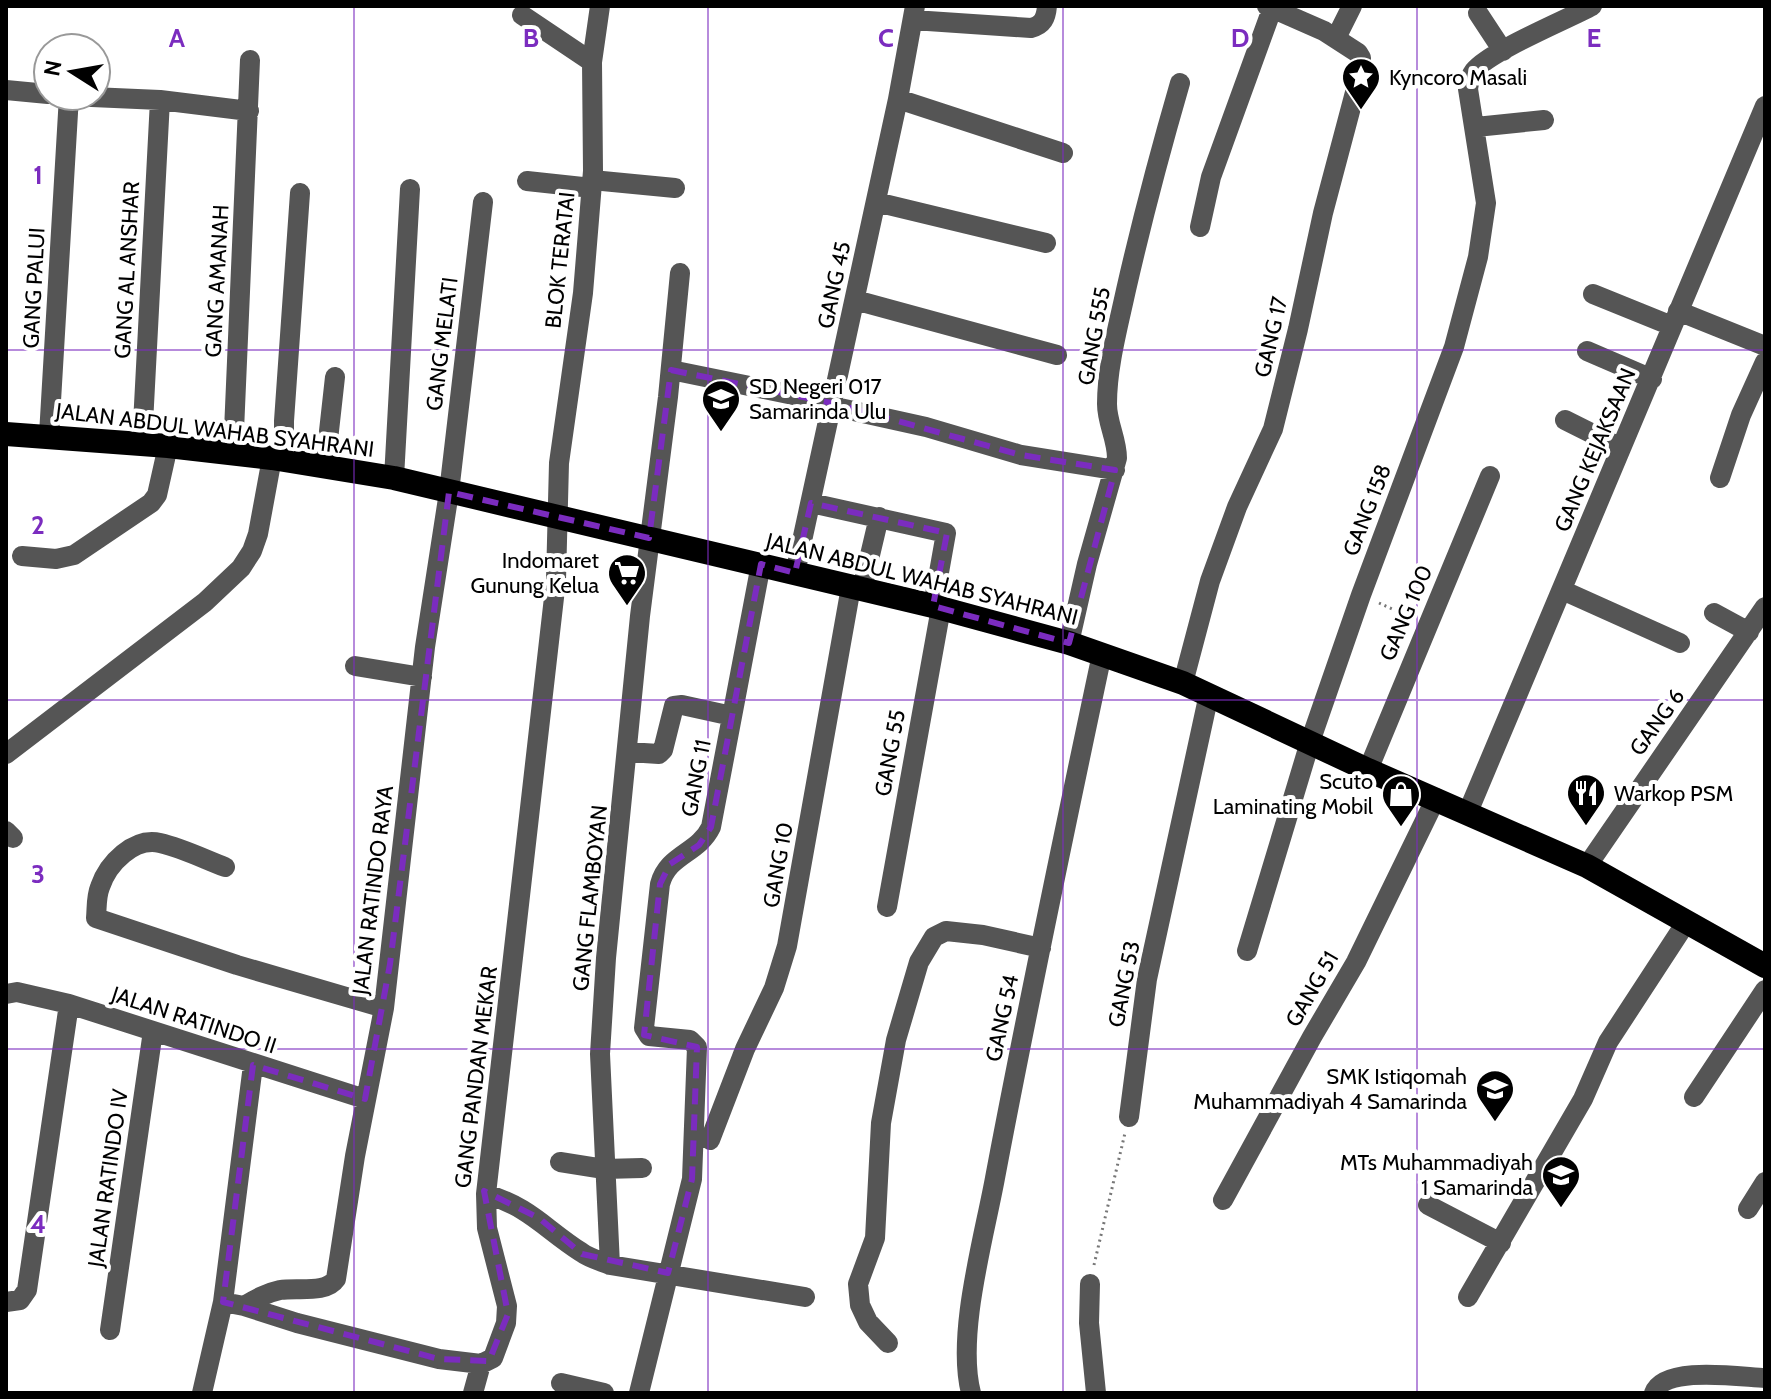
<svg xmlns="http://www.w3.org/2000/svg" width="1771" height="1399" font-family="Cabin,sans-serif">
<rect width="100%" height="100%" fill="#fff"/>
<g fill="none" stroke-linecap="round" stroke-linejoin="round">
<path stroke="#777" stroke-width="3" stroke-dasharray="2 4" stroke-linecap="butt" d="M1379,603L1412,618
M1094,1265L1125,1133"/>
<path stroke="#555" stroke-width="20" d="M1478,13L1503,51
M522,15L592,62
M913,20L1031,28C1043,25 1046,18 1047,6
M1336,38L1352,6
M6,90L48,94
M69,96L160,100L249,111
M898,99L1063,153
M1476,127L1544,120
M592,180L675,188
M527,181L592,188
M876,202L1046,243
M1200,227L1211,177L1272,9
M1593,294L1672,326
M855,300L1057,355
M1678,311L1765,346
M1587,351L1652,379
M671,370L832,403
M831,406L926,427L1021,455L1115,470
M1565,420L1621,448
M49,435L69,96
M142,443L160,100
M233,454L250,60
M284,460V421L300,193
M325,467L335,377
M394,478L410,189
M1720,478L1741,415L1765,362
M811,503L946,533L933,606
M22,556L56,559L74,555L151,503L157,495L168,446
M795,573L898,99L915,6
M862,589L879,517
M1562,590L1680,643
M1714,613L1749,632
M1069,643L1087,564L1117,458C1117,439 1107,423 1107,404C1107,367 1118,327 1126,290C1142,220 1160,152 1180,83
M355,666L422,677
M1183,683L1210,581L1237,507L1273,429L1298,329L1323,213L1358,81L1361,58L1358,53L1324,31L1267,6
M628,752L659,754L663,750L674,706L682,705L732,716
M6,754L205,602L241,568L252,551L258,534L272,458
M1368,770L1490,476
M1468,812L1765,106
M6,831L13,838
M1587,866L1765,607
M225,867C204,859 182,848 160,843C134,837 108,863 100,887C96,897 97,907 96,918L237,965L384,1008L425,647L449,492L483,202
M887,907L941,608
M1247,951L1310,742L1361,595L1454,347L1478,257L1486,203L1468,89C1469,82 1470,76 1474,71C1490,51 1566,20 1592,6
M6,994L17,992L69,1004L365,1099
M1694,1097L1765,990
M1129,1117L1147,979L1209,694
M710,1140L745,1049L774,988L787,946L851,587
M560,1162L604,1169L642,1168
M486,1194C530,1207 545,1229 581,1252C589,1258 600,1261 610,1265L805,1297
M1223,1200L1312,1037L1356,962L1436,798
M1428,1205L1501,1243
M1748,1209L1765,1182
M610,1265L600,1054L606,958L640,616L668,397L680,273
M1090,1284L1089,1323L1096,1393
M1468,1297L1583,1099L1608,1042L1687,921
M6,1302L20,1300L27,1290L69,1004
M223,1302L244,1306L297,1323L439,1359L481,1364L493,1358L506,1323L507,1306L487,1228L486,1194L556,580L559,463L583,293L593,171L592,62L600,6
M244,1306C256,1299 266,1293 280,1290C297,1287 326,1294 336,1279L355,1156L384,1008
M110,1330L153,1031
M888,1343L868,1322L860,1305L858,1284L875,1238L881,1123L896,1040L919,962L934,937L946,931L983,935L1041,948
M561,1383L604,1393
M202,1393L223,1302L253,1065
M473,1393L481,1364
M639,1393L692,1179L697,1047L690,1040L649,1036L644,1028L660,884C668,854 698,854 711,827L761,564
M971,1393C956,1335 984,1238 995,1178C1028,1003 1065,828 1102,654
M1654,1393C1664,1365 1740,1377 1765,1378"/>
<path stroke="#000" stroke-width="24" d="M6,434L168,446L272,458L394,478L933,606L1069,643L1183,683L1368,770L1587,866L1765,966"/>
</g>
<path fill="none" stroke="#7b2cbf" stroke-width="6" stroke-dasharray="16 10" stroke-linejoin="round" d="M671,370L832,403L1021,455L1115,470L1069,643L933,606L947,533L811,503L795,573L761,564L711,827L699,845L670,864L660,884L644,1035L697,1047L692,1179L668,1273L582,1254L539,1218L484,1191L508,1314L489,1361L439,1359L223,1302L253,1065L365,1099L390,964L449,492L649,538Z"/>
<path fill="none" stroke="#7b2cbf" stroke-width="2" stroke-opacity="0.55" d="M354,6V1393M708,6V1393M1063,6V1393M1417,6V1393M6,350H1765M6,700H1765M6,1049H1765"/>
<defs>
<symbol id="sight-pin" viewBox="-11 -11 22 30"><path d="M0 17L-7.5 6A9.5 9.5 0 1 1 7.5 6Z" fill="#000" stroke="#fff"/><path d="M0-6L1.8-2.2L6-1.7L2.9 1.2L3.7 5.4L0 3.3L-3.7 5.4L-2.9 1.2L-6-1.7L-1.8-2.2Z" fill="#fff"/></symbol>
<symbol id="school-pin" viewBox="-11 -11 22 30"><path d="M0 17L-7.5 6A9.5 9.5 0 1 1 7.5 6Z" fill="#000" stroke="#fff"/><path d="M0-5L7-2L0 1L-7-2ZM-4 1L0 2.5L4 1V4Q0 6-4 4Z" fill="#fff"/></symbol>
<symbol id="supermarket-pin" viewBox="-11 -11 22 30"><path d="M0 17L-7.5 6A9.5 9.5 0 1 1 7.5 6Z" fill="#000" stroke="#fff"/><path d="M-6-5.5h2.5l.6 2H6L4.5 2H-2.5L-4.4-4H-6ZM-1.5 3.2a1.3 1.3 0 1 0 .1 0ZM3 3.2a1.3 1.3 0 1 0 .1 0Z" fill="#fff"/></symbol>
<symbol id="restaurant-pin" viewBox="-11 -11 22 30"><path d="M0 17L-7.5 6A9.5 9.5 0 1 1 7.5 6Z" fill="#000" stroke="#fff"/><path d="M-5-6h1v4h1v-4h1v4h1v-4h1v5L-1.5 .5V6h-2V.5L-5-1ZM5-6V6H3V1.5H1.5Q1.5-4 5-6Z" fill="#fff"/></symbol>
<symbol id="shop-pin" viewBox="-11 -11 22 30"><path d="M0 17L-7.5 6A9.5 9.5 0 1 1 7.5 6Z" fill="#000" stroke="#fff"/><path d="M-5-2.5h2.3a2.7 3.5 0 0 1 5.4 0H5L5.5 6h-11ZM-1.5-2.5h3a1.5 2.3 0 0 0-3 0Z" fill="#fff"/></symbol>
</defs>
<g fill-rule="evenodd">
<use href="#sight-pin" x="1339" y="55" width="44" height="60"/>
<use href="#school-pin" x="699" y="377" width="44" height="60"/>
<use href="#supermarket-pin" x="605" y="551" width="44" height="60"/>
<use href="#restaurant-pin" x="1564" y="771" width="44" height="60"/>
<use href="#shop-pin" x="1379" y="772" width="44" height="60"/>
<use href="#school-pin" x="1473" y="1067" width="44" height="60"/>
<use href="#school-pin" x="1539" y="1153" width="44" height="60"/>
</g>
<g text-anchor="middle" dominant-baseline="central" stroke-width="8" stroke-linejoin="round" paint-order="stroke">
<g font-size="22" fill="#000" stroke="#fff" text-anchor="end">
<text x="1389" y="77" text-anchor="start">Kyncoro Masali</text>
<text x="749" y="386" text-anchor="start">SD Negeri 017<tspan x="749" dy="25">Samarinda Ulu</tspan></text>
<text x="599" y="560">Indomaret<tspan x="599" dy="25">Gunung Kelua</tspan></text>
<text x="1373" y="781">Scuto<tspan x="1373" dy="25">Laminating Mobil</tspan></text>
<text x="1614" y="793" text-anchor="start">Warkop PSM</text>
<text x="1467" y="1076">SMK Istiqomah<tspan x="1467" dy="25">Muhammadiyah 4 Samarinda</tspan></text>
<text x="1533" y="1162">MTs Muhammadiyah<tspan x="1533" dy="25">1 Samarinda</tspan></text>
</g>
<g font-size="22" fill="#000" stroke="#fff">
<text transform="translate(560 260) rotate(-84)">BLOK TERATAI</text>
<text transform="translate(127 270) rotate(-87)">GANG AL ANSHAR</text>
<text transform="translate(217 281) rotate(-87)">GANG AMANAH</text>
<text transform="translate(834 285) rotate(-78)">GANG 45</text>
<text transform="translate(34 288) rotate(-87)">GANG PALUI</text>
<text transform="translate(1094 336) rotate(-80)">GANG 555</text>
<text transform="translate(1271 337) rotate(-77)">GANG 17</text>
<text transform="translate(442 344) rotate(-83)">GANG MELATI</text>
<text transform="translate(215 430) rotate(7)">JALAN ABDUL WAHAB SYAHRANI</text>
<text transform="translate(1595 450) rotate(-67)">GANG KEJAKSAAN</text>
<text transform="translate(1367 510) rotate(-69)">GANG 158</text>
<text transform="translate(922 579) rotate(14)">JALAN ABDUL WAHAB SYAHRANI</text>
<text transform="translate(1406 613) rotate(-67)">GANG 100</text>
<text transform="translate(1657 722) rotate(-54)">GANG 6</text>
<text transform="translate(890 753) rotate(-80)">GANG 55</text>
<text transform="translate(696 778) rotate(-79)">GANG 11</text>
<text transform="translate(778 865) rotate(-80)">GANG 10</text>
<text transform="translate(373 890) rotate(-83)">JALAN RATINDO RAYA</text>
<text transform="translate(590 898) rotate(-84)">GANG FLAMBOYAN</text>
<text transform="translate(1124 984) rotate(-79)">GANG 53</text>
<text transform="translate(1312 989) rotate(-60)">GANG 51</text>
<text transform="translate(1002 1018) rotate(-78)">GANG 54</text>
<text transform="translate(194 1020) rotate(18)">JALAN RATINDO II</text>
<text transform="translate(476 1077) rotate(-83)">GANG PANDAN MEKAR</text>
<text transform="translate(108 1178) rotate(-82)">JALAN RATINDO IV</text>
</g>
</g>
<g font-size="26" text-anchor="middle" font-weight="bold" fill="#7b2cbf" stroke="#fff" stroke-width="8" stroke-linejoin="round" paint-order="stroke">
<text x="177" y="47">A</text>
<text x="531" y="47">B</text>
<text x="886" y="47">C</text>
<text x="1240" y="47">D</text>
<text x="1594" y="47">E</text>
<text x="38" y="184">1</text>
<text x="38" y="534">2</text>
<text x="38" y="883">3</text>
<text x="38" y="1233">4</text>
</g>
<rect width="1771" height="1399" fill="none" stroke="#000000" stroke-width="16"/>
<g transform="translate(72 72) rotate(281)"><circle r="38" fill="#ffffff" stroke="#999999" stroke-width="2"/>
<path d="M0-6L14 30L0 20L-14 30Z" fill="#000000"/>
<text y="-12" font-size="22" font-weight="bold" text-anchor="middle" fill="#000000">N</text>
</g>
</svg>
